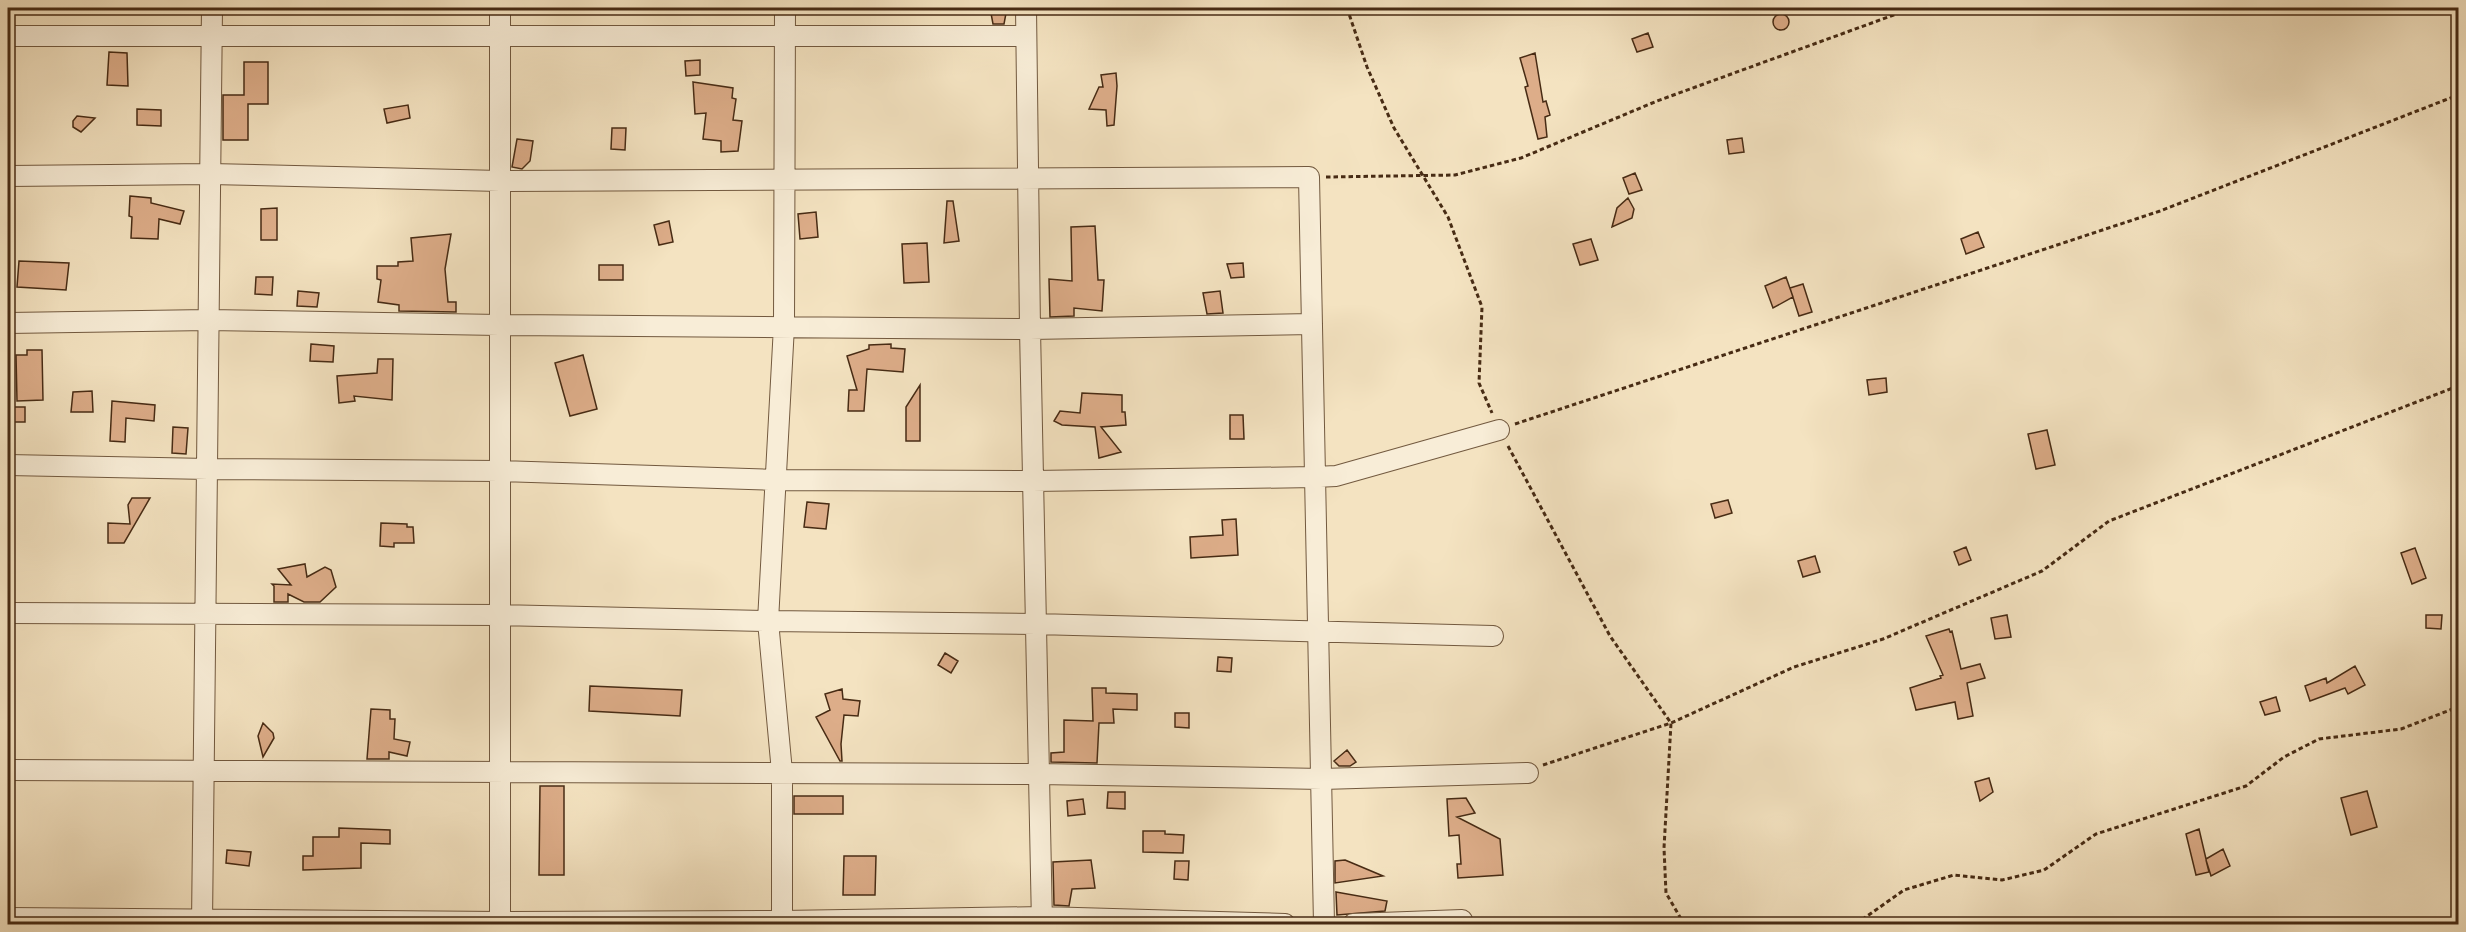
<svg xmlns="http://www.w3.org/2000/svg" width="2466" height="932" font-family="'IM FELL DW Pica',serif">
<rect width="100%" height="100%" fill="#f4e3c1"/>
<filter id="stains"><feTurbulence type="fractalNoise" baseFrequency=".00333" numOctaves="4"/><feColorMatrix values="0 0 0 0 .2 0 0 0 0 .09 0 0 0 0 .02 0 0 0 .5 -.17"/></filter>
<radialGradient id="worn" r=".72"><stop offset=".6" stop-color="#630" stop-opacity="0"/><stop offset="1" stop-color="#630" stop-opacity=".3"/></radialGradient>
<path fill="#ddad89" stroke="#472b14" stroke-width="1.5" d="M990,8H1007L1004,24H993Z
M1773 22a8 8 0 1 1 16 0a8 8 0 1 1-16 0Z
M1648,33L1653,47L1637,52L1632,39Z
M109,52L127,53L128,86L107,85Z
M1535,53L1543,102L1546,101L1550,115L1545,117L1547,137L1538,139L1525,87L1528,86L1520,58Z
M700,60V75L686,76L685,61Z
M244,62H268V104H248V140H223V95H244Z
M1116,73L1117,86L1114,125L1107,126L1106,110L1089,109L1099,87H1103L1101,75Z
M693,82L733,88L732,98L736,99L733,120L742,121L738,151L721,152V141L703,139L706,113L695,114Z
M408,105L410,118L387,123L384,109Z
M137,109L161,110V126L137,125Z
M77,116L95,118L81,132L73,127V121Z
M612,128H626L625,150L611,149Z
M1742,138L1744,152L1729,154L1727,140Z
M517,139L533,141L530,161L522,169L512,167Z
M1635,173L1642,190L1629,194L1623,178Z
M130,196L151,198V203L184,211L180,224L159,219L158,239L131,238L132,217L129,216Z
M1628,198L1634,209L1632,218L1612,227L1617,208Z
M947,201H953L959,241L944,243Z
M277,208V240H261V209Z
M816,212L818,237L800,239L798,214Z
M669,221L673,242L659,245L654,225Z
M1095,226L1098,280H1104L1102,311L1074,308V316L1050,317L1049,279L1072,281L1071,227Z
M1978,232L1984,247L1966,254L1961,239Z
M451,234L445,269L448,302H456V312L399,311V305L378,302L381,280L377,279V266H398V262L413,261L411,238Z
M1591,239L1598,260L1580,265L1573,244Z
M927,243L929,282L904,283L902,244Z
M19,261L69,263L66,290L17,287Z
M1243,263L1244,277L1231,278L1227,264Z
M599,265H623V280H599Z
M256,277H273L272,295L255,294Z
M1786,277L1793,297L1773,308L1765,286Z
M1803,284L1812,312L1799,316L1790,288Z
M298,291L319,293L317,307L297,306Z
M1220,291L1223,313L1207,314L1203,293Z
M311,344L334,346L333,362L310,361Z
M891,344V348L905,349L903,372L867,369L864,411H848L849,390H857L847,356L869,349V345Z
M27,350H42L43,400L17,401L16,355H27Z
M583,355L597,409L570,416L555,363Z
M378,359H393L392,400L354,396L355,401L339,403L337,376L377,373Z
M1886,378L1887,392L1869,395L1867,380Z
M920,385V441H906V407Z
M92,391L93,412H71L73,392Z
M1082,393L1122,395V412H1125L1126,425L1101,427L1121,452L1099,458L1095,427L1062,425L1054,421L1060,411L1080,413Z
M112,401L155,405L154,421L126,418L125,442L110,441Z
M11,407H25V422H11Z
M1230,415H1243L1244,439H1230Z
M173,427L188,428L186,454L172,453Z
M2047,430L2055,465L2036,469L2028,434Z
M132,498H150L124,543H108V523L130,524L128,505Z
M1728,500L1732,513L1715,518L1711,504Z
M807,502L829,504L826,529L804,527Z
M1236,519L1238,555L1191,558L1190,537L1223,535L1222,520Z
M381,523L407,524V527H413L414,543H394V547L380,546Z
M1966,547L1971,560L1959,565L1954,552Z
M2415,548L2426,578L2412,584L2401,553Z
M1815,556L1820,572L1803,577L1798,561Z
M305,564L307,577L325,567L331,570L336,587L320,602H304L288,594V602H274V586L272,584L291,585L278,569Z
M2007,615L2011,637L1995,639L1991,618Z
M2426,615H2442L2441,629L2426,628Z
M1949,629L1950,632L1952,631L1961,669L1980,664L1985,678L1967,683L1973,716L1958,719L1955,702L1916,710L1910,688L1941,678L1940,676L1943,675L1926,636Z
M945,653L958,661L951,673L938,665Z
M1218,657L1232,658L1231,672L1217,671Z
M2355,666L2365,685L2348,694L2345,688L2310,701L2305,686L2326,678L2327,683Z
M590,686L682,690L680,716L589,711Z
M1092,688H1106V693L1137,694V710L1113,709L1114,723H1099L1097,763L1051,762V753L1064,752V720L1093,721Z
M842,689L843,699L860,701L858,716L844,715L841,744L842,761H840L816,717L830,710L825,694Z
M2276,697L2280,711L2265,715L2260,702Z
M371,709L390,710V719H395L394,739L410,742L407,756L389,752V759H367Z
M1175,713H1189V728L1175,727Z
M263,723L273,733L274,738L263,757L258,736Z
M1347,750L1356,762L1350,766H1339L1334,761Z
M1989,778L1993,792L1980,801L1975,782Z
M540,786H564V875H539Z
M2367,791L2377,827L2351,835L2341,798Z
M1108,792H1125V809L1107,808Z
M794,796H843V814H794Z
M1466,798L1475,813L1457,817L1500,839L1503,875L1458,878L1457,864H1461L1459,835L1449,836L1447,799Z
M1083,799L1085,814L1068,816L1067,801Z
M339,828L390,830V844L361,843V868L303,870V856H313V837H339Z
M2199,829L2206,859L2223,849L2230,866L2211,876L2206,860L2209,872L2196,875L2186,834Z
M1143,831H1165V834L1184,835L1183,853L1143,852Z
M227,850L251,852L249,866L226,863Z
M844,856H876L875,895H843Z
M1091,860L1095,888L1072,889L1069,906L1054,905L1053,862Z
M1345,860L1383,876L1335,883V861Z
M1175,861H1189L1188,880L1174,879Z
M1336,892L1387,901L1385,911L1337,915Z"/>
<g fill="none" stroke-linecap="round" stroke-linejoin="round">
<defs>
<path id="street" d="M500,8V924
M1026,8L1030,329L1042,924
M8,36H1026
M8,176L210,174L500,181L1309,177L1324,924
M8,323L208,320L499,325L1030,329L1312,324
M8,465L208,469L500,471L776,480L1033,481L1315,477L1336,476L1499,430
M8,613L500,615L768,621L1036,624L1493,636
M8,770L1039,774L1322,779L1528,773
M8,918L500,922L782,921L1042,917L1285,924
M202,924L212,8
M782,924V772L768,621L784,326L785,8
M1353,924L1462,920"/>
</defs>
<use href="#street" stroke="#72593f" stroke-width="22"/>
<path stroke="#472b14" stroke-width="3" stroke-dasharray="4.5 3" stroke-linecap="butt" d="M1347,8L1367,67L1394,128L1448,217L1482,307L1479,383L1492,413
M1326,177L1455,175L1521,158L1657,101L1913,8
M1515,424L2160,211L2458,95
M1508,446L1610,636L1671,723L1664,848L1666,893L1684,924
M1543,765L1671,723L1794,667L1883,639L2042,571L2109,521L2458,386
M1856,924L1904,890L1954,875L2002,880L2044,870L2096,834L2246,786L2284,757L2319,739L2401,729L2458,707"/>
<use href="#street" stroke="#f8edd7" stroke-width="20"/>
</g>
<rect width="2466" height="932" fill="none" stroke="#f4e3c1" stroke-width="30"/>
<rect x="9" y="9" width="2448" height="914" fill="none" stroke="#472b14" stroke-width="3"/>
<rect x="15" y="15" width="2436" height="902" fill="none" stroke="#472b14" stroke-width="1.5"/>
<rect width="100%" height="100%" filter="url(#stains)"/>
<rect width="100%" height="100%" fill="url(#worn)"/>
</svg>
